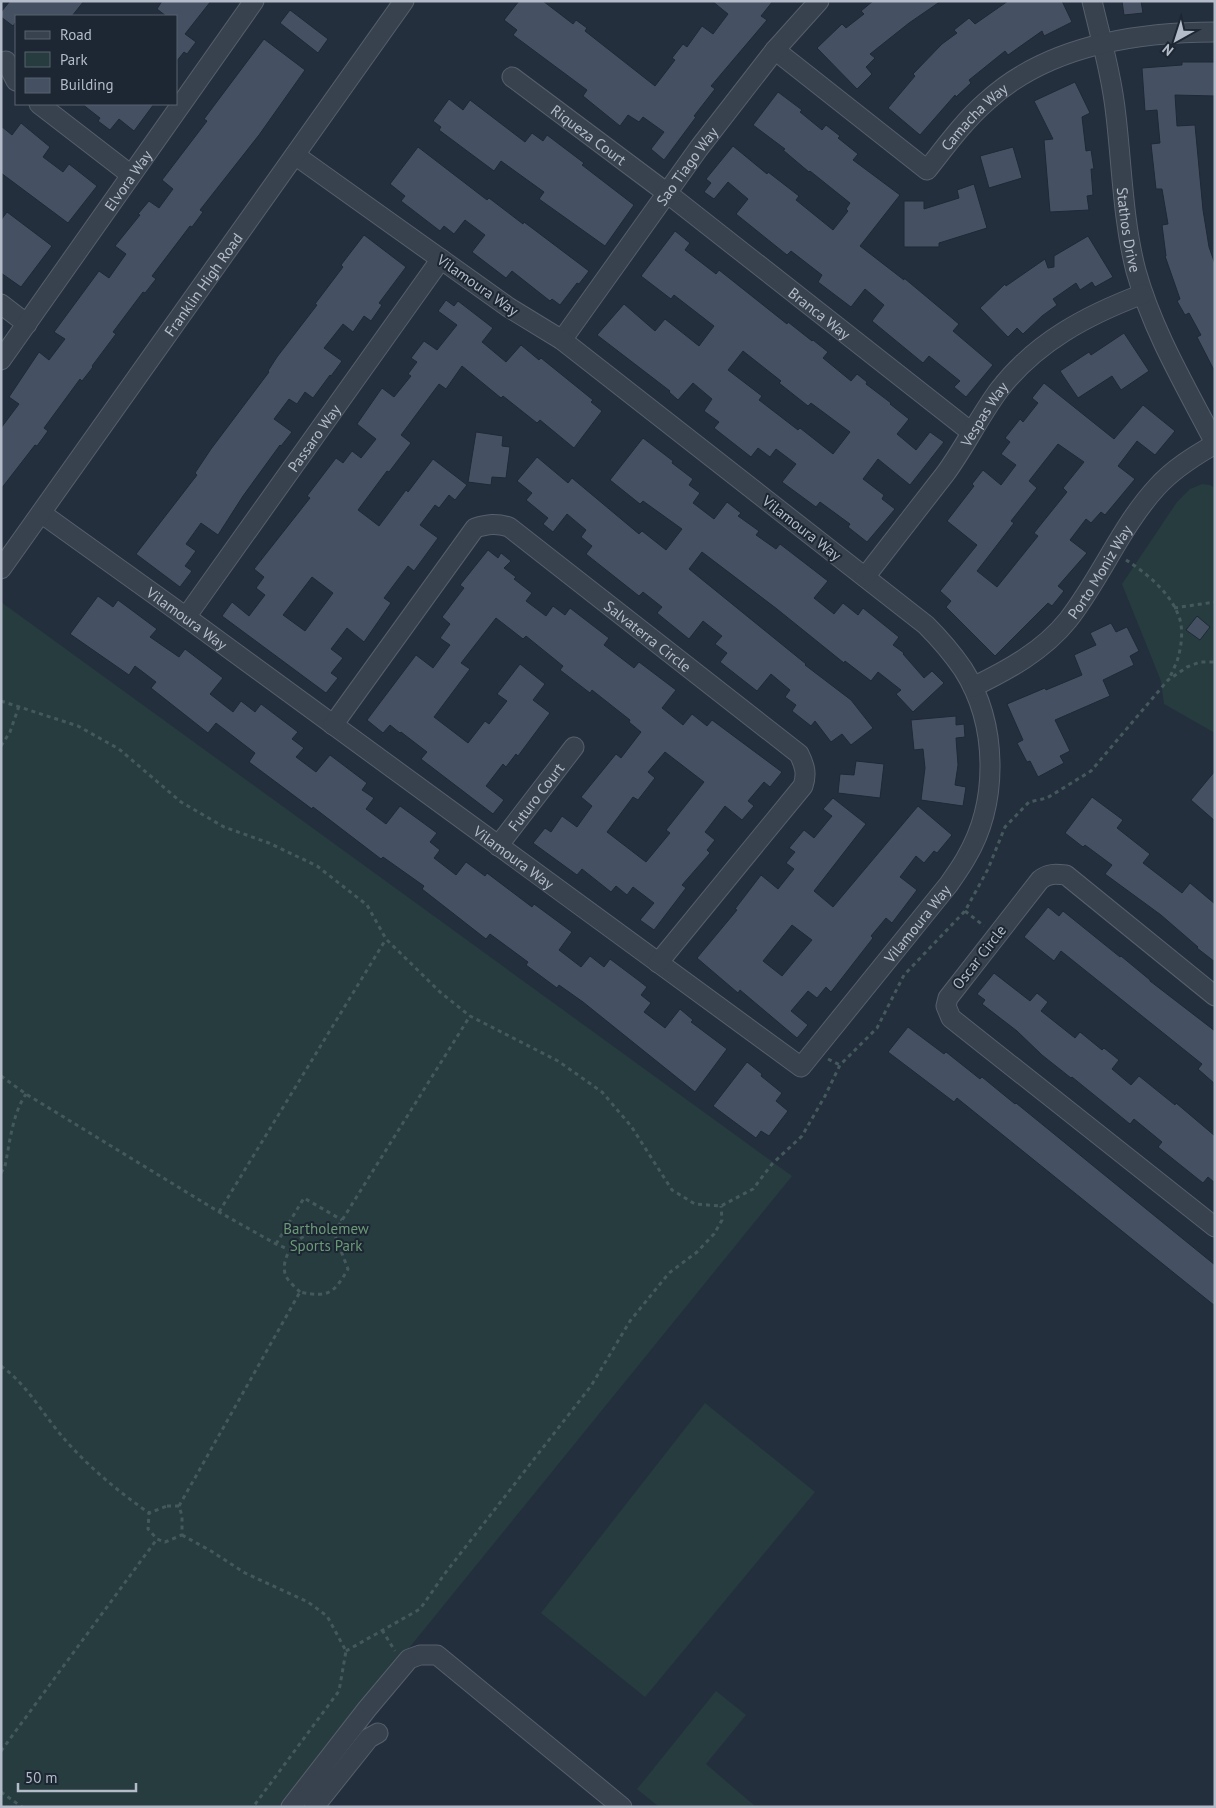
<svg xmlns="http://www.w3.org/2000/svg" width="1216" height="1808" font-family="'PT Sans',sans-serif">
<rect width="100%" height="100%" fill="#242f3e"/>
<path fill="#263c3f" d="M1202,484L1210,485L1215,488V733L1164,704L1161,681L1122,584L1177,502L1190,489Z
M1,602L792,1176L280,1807H1Z
M705,1403L815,1492L645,1697L541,1613Z
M716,1691L746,1715L706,1764L756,1807H659L637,1789Z"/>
<path fill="#455162" stroke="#1f2835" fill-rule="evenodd" d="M10,1H84L72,16H16V22L13,26L1,17V12Z
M162,1H211L185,34L196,42L187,54L184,52L176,62V16H166L157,9Z
M519,1H543L573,24L576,20L587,28L585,31L655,86L675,60L672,58L683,44L687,47L702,26L713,34L728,14L712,1H773L761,16L767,20L711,86L715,89L694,116L696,117L664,160L651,149L664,132L643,117L639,122L628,115L620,126L583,96L587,90L513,35L517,30L504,20Z
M873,1H941L909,23L870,54L875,58L866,67L872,74L857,89L817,48L842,24L846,28L864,14L861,11Z
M1008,1H1062L1072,22L1044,36L1042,31L1008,55L1005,51L969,80L971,83L956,97L955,95L920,135L888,108L915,76L913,74L942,44L957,33L954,30L969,18L975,24Z
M1122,1H1141L1143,13L1124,15Z
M290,10L328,39L318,53L280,23Z
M264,39L305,70L259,135L200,210L203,212L192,227L190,226L152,276L156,279L145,293L143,292L113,332L116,334L92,366L93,367L82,381L80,379L44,428L48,431L37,446L35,445L1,489V428L19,404L9,397L39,352L49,360L65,339L54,332L99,271L109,278L126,254L115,246L140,215L138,214L149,201L159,208L173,189L162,180L207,121L204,119Z
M1182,62H1215V96L1175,95L1177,126L1195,125L1203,210L1209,247L1215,264V372L1197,337L1201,335L1189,313L1185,315L1177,301L1180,299L1165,256H1166L1162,225L1168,224L1162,189H1156L1151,144L1160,143L1157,110L1145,111L1142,68L1182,65Z
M1075,82L1090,113L1082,117L1086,151L1091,150L1094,169H1091L1093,195L1087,196L1089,210L1050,212L1044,140L1053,139L1034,101Z
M778,92L802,110L800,112L822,130L826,125L840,136L838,138L858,154L853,160L900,195L860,246L904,280V278L959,324L953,331L993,365L966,397L954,387L960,381L929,356L923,363L872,321L884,305L865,289L851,307L818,282L822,275L791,251L787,255L736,214L748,199L728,182L714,199L704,192L711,183L706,179L733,146L767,174L768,172L799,196L796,200L833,230L848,211L846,209L850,203L810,171L809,172L783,150L785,149L753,125Z
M449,99L463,110L470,100L525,142L532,133L543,141L547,135L584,163L582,165L634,205L605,246L539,199L544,192L501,161L494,171L439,130L441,127L433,121Z
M82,104H154L134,131L119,119L110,130L98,121L100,118Z
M21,123L50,147L43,157L63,172L69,164L97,186L68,223L1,173V126L12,135Z
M418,147L487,200L489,198L523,224L524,222L589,271L579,284L577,283L560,305L552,299L550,301L512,271L506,278L472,252L485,235L465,220L454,234L444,226L440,231L401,201L405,196L390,184Z
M1013,147L1022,178L989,188L980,156Z
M974,184L987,228L939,243V247H904V201H924V209L959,198L957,190Z
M7,212L52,246L21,287L1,273V220Z
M675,231L690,243L685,250L716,274L719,270L787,324L788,322L812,341L813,340L828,352L823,358L851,381L857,374L867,382L866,384L891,403L890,404L909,419L897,434L916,450L930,432L944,442L910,485L878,459L863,479L884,495L882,499L895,509L867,542L848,527L850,524L820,502L816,507L782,482L796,464L776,449L770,457L758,448L751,457L714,428L719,422L704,411L712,399L693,383L678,400L669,392L670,391L597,335L624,304L655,331L665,319L699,346L714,326L674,295L671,299L641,276ZM743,351L781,381L779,383L808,406L811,403L850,432L833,454L800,428L798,430L759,400L762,396L728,370Z
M364,235L406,267L379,303L382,305L371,321L364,316L353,332L343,324L324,348L342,361L331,376L330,375L313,398L305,392L297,404L289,399L274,419L292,432L281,446L280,445L243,496L218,535L201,523L186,544L196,551L185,566L192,571L180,587L136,554L197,475L195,473L211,449L269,372L268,371L277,357L317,305L315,304L343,267L341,265Z
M1088,236L1113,277L1095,287L1092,282L1080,290L1076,283L1053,299L1057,305L1042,316L1023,334L1017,328L1008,337L980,308L1005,284L1006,286L1045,259L1048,268L1054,267V256Z
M446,300L454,306L458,301L493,328L482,342L506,362L521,345L539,360L541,358L593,400L591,402L602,411L574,448L540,420L537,423L503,396L501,398L462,366L446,389L439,384L401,435L411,443L389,472L387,471L358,510L379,526L406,490L408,492L433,459L467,485L455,500L449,495L439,508L435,505L420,525L438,538L414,571L408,566L384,598L391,603L364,642L347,628L331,649L343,658L331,673L338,678L326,693L222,616L232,602L249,616L265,595L256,588L264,577L254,569L310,498L307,496L336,458L343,463L352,451L361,458L376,439L357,424L382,388L394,397L411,376L408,374L417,362L411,358L424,341L437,350L457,325L438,311ZM312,577L333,593L305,631L283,615Z
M1124,333L1149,371L1121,390L1112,376L1078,398L1060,371L1089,352L1091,355Z
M1044,383L1114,439L1143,405L1175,431L1155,455L1137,441L1118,466L1135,479L1105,515L1101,512L1091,523L1086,519L1070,540L1087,553L1058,586L1064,591L1052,606L1048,603L995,656L946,607L951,601L940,591L977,545L947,521L974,486L972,484L983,470L1001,485L1016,465L1001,454L1010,442L1005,438L1020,419L1023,422L1038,403L1032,398ZM1058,444L1084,462L1063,488L1067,492L1034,533L1038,536L997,587L977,571L1014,523L1011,521L1037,488L1029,481Z
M476,432L503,436L502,446L510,447L506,478L492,477L491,485L468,482Z
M643,438L673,461L672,463L693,479L689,485L700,493L693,503L714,519L727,502L741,513L738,516L759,531L756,535L776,549L780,544L828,581L814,598L834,614L843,603L858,615L863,608L899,637L893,645L904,653L903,654L924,678L932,671L944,683L913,712L896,694L901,690L878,672L871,681L845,661L844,663L777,609L702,552L689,569L806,664L805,665L851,700L873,728L851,745L842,734L831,742L815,721L811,726L792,711L796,705L785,697L790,690L771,674L757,691L720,662L727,653L715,644L722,636L703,621L689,639L657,613L662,607L643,592L639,596L586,554L592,546L581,537L586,530L567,514L553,532L543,524L548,518L526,500L532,493L517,481L537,457L568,483L572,478L639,534L642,531L666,550L682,529L643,501L640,504L610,480Z
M488,550L498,558L501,553L511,561L504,568L516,577L514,579L532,593L526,601L546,616L553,606L565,615L570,608L609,638L604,645L634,668L639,662L676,690L662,708L683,725L692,714L707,726L712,720L782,772L770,787L764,782L748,801L754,806L742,820L725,806L705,832L715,840L707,850L710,853L682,885L686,888L654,930L640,920L654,903L633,887L627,895L616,886L611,892L582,869L577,875L533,843L545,828L551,832L562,816L577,827L592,806L581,797L616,754L621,758L641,732L629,722L630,720L592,690L590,693L560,670L563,666L526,636L523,639L496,618L461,663L470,669L434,717L468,743L485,721L489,724L507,701L497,694L520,664L545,684L533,700L550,713L518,756L516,754L506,767L503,764L486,786L504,800L493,814L421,759L427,752L401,732L400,733L390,725L383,733L367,720L416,655L433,668L450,645L440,638L450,624L442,617L464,588L460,585ZM665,752L704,782L666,830L670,833L646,862L607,832L633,797L638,800L655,778L648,772Z
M98,596L113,607L118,600L157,629L150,637L179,657L185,649L223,678L210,694L233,712L241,701L255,712L261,704L298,732L292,739L304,748L296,757L316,772L330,755L367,783L362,790L374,798L366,809L386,824L400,806L437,833L430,842L440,850L434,858L456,875L466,862L485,876L487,873L532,907L534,904L572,932L559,950L581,967L590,956L604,967L610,959L638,980L647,987L641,995L651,1003L644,1012L665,1028L680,1009L693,1020L691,1022L727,1049L695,1092L583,1002L559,985L557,988L526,965L528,962L490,934L486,939L422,889L424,886L383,857L381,859L313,807L312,809L249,762L255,753L216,723L208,733L151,688L156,682L135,666L129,675L70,634Z
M1197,616L1210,627L1200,640L1186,630Z
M1111,623L1116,632L1127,627L1139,651L1130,656L1134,665L1103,680L1110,696L1055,720L1070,751L1060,756L1064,763L1038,777L1030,761L1027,762L1017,743L1023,740L1007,704L1045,688L1046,690L1082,675L1074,655L1096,645L1090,633Z
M956,716V725L964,724L965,737L956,738L958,765L955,785L966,787L963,806L921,800L925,768L923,749L914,750L911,720Z
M856,761L884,764L880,798L838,793L840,774L854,775Z
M1215,771V821L1191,800Z
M1092,797L1123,820L1117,828L1150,854L1143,863L1182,893L1190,883L1215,904V962L1197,948L1198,947L1161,915L1105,874L1112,865L1085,845L1083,847L1065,833Z
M833,798L866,824L814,891L833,907L918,806L952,835L937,853L934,851L924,863L916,856L900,877L917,890L892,923L886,918L871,936L873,938L831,992L826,987L817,998L808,991L791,1011L808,1025L797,1038L740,990L738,993L697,958L737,910L735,909L761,875L778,889L794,869L786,863L795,852L789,848L804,830L814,838L832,816L823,809ZM792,925L812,940L782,976L763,961Z
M1048,907L1059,916L1063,911L1120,957L1121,956L1150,980V981L1215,1031V1084L1198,1069L1202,1064L1061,951L1054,961L1024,937Z
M994,973L1030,1001L1037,993L1048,1002L1041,1011L1075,1038L1080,1032L1102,1050L1104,1048L1119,1060L1112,1069L1131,1085L1139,1076L1175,1105L1176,1103L1215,1136V1183L1208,1177L1203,1183L1158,1147L1162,1142L1134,1119L1130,1124L1072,1077L1071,1078L1042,1055L1017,1031L982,1004L985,1000L977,994Z
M908,1027L944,1054L946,1052L980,1079L982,1077L1015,1104L1016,1103L1215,1265V1306L957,1098L954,1102L888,1052Z
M747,1062L762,1074L761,1076L782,1093L776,1101L788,1111L769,1136L761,1131L756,1138L713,1106Z"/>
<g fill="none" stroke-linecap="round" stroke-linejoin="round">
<defs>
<g id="minor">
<path id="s1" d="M1092,1C1101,39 1112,77 1116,116C1122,167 1123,221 1136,271C1153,332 1186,387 1215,443"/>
<path id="s2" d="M775,50L927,170C946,146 964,121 987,101C1047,46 1137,32 1215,32"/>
<path d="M6,61L16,81"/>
<path id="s3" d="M512,77L667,193L971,432"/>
<path d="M39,104L131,175"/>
<path d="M1,304L27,324"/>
<path id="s4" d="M562,340L699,148L775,50L819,1"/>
<path id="s5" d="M1,360L254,1"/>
<path id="s6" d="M41,513L186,617L801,1067L949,884C955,875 961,867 966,858C999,802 998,724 963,669C952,653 940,639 926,625L562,340L508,307L295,155"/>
<path id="s7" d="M1,569L404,1"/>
<path id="s8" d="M865,577L945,474C965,447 979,417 999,390C1036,342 1087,315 1143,294"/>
<path id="s9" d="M186,617L441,259"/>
<path id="s10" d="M973,687C1008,670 1043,651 1068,620C1101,578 1121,526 1157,487C1173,469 1194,456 1215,444"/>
<path id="s11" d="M333,725L475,528C488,524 496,523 509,527L799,754C805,766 807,774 803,786L658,963"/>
<path id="s12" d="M498,846L574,747"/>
<path d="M1215,996L1066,875C1056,874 1048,873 1040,880L948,998L946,1006L951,1018L1215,1227"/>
<path d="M291,1807L367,1709L409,1659L420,1655H437L622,1807"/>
<path d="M314,1807L369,1738L378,1733"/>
</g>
</defs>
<use href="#minor" stroke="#565f6c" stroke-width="21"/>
<path stroke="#44595c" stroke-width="3" stroke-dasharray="4 4" stroke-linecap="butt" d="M1126,560C1145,572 1168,591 1177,612C1184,625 1182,644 1178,658C1176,665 1172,672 1169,679
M1174,608L1215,602
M1,701L78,726L119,749L181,802L224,827L269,843L317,866L367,905L386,939L440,992L470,1016L558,1061L602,1092L631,1126L672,1190L695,1204L721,1206L753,1189L772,1164L802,1136L825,1096L840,1065L877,1028L904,975L965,911L988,869L1005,827L1029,802L1047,798L1091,771L1168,680L1187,667L1200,662H1215
M1,746L10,732L19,706
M965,911L984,926
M828,1059L840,1065
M1,1076L26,1094L219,1212L276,1244L290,1250
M1,1173L5,1166C10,1142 12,1115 26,1094
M219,1212L386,939
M276,1244L304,1198L342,1220
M300,1292C296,1288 290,1283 287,1278C279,1265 290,1244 303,1237C312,1232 323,1233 334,1233
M1,1366C28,1385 45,1418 67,1442C91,1469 119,1492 149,1513
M167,1506H179L182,1516V1535L165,1542L157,1539L148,1529L149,1513Z
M179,1506L300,1292C329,1298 334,1293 348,1269L334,1233L470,1016
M182,1535L211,1551L245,1573L308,1602L327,1616L346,1651L339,1691L253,1807
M382,1630L395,1651
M346,1651L420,1609L446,1572L591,1386L630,1321L669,1273L697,1252L714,1234L722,1220L721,1206
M1,1751L157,1539
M1,1792L22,1807"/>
<use href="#minor" stroke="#38414e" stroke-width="19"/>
</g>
<g text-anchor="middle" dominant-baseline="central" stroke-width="4" stroke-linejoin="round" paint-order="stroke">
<g font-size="15" fill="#b4bcc9" stroke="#1d2633">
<text stroke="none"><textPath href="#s2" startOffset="265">Camacha Way</textPath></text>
<text stroke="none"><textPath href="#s3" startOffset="96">Riqueza Court</textPath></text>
<text stroke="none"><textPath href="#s4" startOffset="214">Sao Tiago Way</textPath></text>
<text stroke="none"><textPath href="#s5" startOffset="220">Elvora Way</textPath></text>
<text stroke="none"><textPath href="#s1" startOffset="232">Stathos Drive</textPath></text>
<text stroke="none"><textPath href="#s7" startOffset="349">Franklin High Road</textPath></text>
<text transform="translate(478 285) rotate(35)">Vilamoura Way</text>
<text stroke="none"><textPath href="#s3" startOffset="388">Branca Way</textPath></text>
<text stroke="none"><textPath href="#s8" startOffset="202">Vespas Way</textPath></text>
<text stroke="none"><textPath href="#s9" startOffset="220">Passaro Way</textPath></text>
<text transform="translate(802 528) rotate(38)">Vilamoura Way</text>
<text stroke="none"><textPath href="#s10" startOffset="175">Porto Moniz Way</textPath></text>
<text stroke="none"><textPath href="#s6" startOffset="180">Vilamoura Way</textPath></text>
<text stroke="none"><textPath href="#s11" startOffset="454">Salvaterra Circle</textPath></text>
<text stroke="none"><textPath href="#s12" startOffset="62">Futuro Court</textPath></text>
<text stroke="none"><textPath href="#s6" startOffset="585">Vilamoura Way</textPath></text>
<text stroke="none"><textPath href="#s6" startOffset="1125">Vilamoura Way</textPath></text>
<text transform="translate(979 957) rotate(-52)">Oscar Circle</text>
</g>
<g font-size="15" fill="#6b9a76" stroke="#1d2633">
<text x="326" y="1228">Bartholemew<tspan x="326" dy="17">Sports Park</tspan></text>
</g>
</g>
<rect width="1216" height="1808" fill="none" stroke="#b4bcc9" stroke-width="5"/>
<rect x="15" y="15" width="162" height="90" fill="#1d2633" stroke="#59626f"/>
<rect x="25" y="31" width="25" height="8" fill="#38414e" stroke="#59626f"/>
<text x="60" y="40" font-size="15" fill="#b4bcc9">Road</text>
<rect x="25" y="52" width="25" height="15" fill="#263c3f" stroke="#59626f"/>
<text x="60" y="65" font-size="15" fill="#b4bcc9">Park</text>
<rect x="25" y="78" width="25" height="15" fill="#455162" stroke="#59626f"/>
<text x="60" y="90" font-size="15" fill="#b4bcc9">Building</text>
<g transform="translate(1176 40) rotate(219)" stroke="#1d2633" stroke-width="4" paint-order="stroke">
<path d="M0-4L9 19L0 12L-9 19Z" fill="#b4bcc9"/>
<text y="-8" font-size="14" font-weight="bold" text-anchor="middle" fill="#b4bcc9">N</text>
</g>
<path d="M18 1783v8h118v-8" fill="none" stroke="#b4bcc9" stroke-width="2.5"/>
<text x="25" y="1783" font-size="15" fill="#b4bcc9" stroke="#1d2633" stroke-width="4" paint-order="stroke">50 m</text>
</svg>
